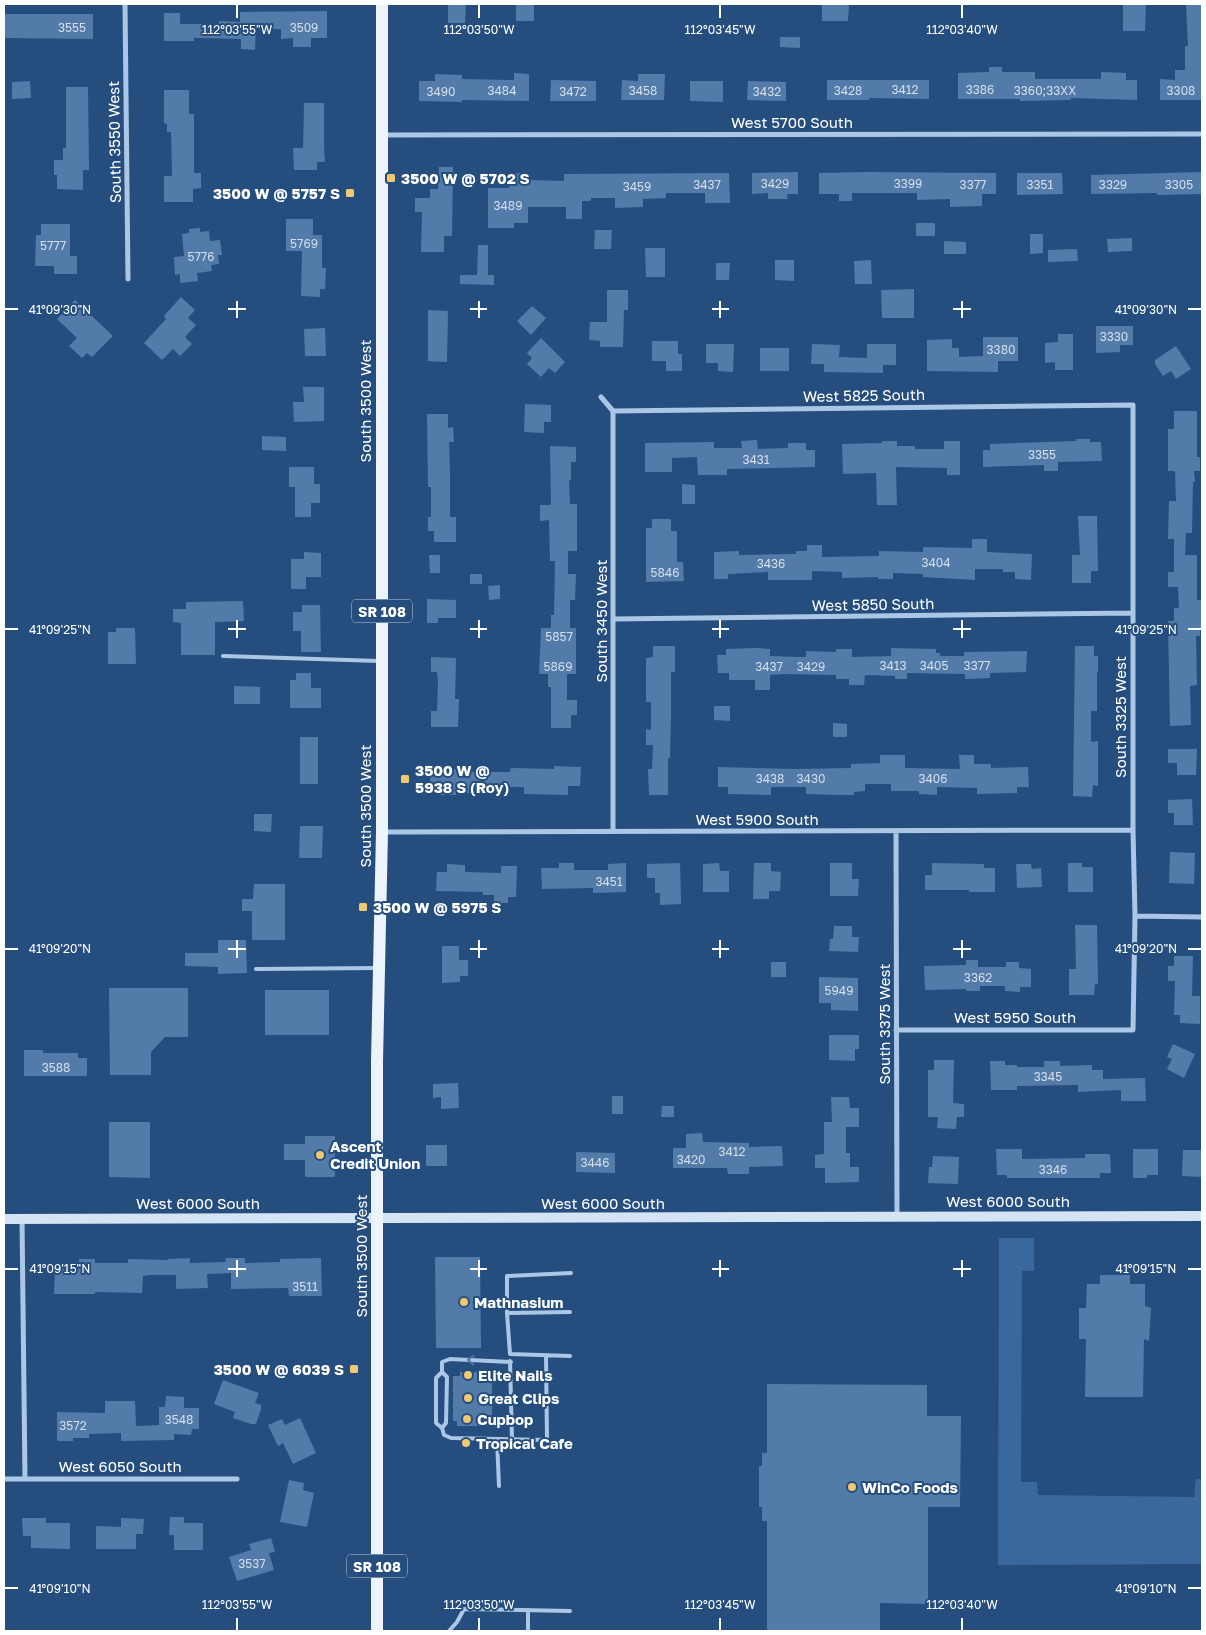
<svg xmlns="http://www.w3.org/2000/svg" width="1206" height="1635" font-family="'Golos Text',sans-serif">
<rect width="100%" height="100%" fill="#254e7f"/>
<path fill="#3a689c" d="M999,1238H1034V1271H1022L1021,1482H1037L1038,1495L1194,1497L1196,1479H1202V1564L998,1565Z"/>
<path fill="#527baa" d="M448,4H466L465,23H448Z
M516,4H534V21H516Z
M822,4H849L848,21H822Z
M1123,4H1146L1145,31H1123Z
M1186,4H1202V100H1160V79L1175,80V70H1185V46H1188Z
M327,11V38H311V47H293V38L281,39V29H256L255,50L241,49V39L200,38H194V41H164V13H180V24H219V21L240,22V12Z
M4,14H93V39L4,38Z
M780,37H800V48L780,47Z
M989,67H1002V72H1035V79H1101V72L1126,73V80H1137V100L1071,98V100L1020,101V99H958V73L989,72Z
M514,73L529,74V101L462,100V102L419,101V81H435V74L462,75V79L514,80Z
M638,74H665L664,100H621L622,80L638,81Z
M551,80L596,81V101H550Z
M827,80H929V99L869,98V100H827Z
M30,81L31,98L12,99V82Z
M690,81H723V102L690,101Z
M748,81L786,82V101L747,100Z
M66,87H88L89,170H83V190L57,189V175H54V160H63V148H66Z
M164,90H189V114H194V173H201V188L193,189V202H164V176H172L171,132H167V124L164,123Z
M304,103H324V147L325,162H317V170H294L293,148H303Z
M439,167H453L452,236H444V252H421L422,212H415V198H430V189H438Z
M798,172V194H787L788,199H768V193L752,194V173Z
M866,172L996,173V194H982V206L950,207V199L917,200V193H852V201H839V194H819V173Z
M1202,172V194L1157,195V193L1091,194V175Z
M509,173H528V180L564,181V174L729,173L730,203H705V193H666V198L643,199V207L615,208V198H591V201H582V219H566V207H528V223H514V228H488V188H509Z
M1017,173H1062L1063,194L1017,195Z
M286,219H313V235H322V268H326L325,289H320V297L301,296L302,251H286Z
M916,223H935V236H916Z
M41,224H70V256H77V274H54V266H35L36,235H41Z
M200,228V232L209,231L210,241L220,240L222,255H218L219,264L211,265L212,271L197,273L198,281L180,283V274L175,275L174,257L184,256L182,234L189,233V229Z
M595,230H612L611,249H594Z
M1030,234H1043V253L1030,254Z
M1132,238V251L1108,252L1107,239Z
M944,241L966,242V254H944Z
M478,245H488V275H494V285L460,284V275H477Z
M645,248H665V277H646Z
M1077,249L1078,261L1048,262V250Z
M775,260H794V281L775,280Z
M871,260L872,284H855L854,261Z
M716,263H730L729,280H716Z
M914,289V318H882L881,290Z
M607,290H628V310H624L623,347H600V341L589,340L590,322H607Z
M181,297L195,310L188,318L196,325L185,337L192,344L180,356L173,349L162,360L144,343L166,319L164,316Z
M75,300L113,336L92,357L87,353L82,358L69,346L77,338L57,319Z
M532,306L546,318L531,335L517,321Z
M428,310L448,311L447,362L428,361Z
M1096,326H1133V345H1120V352L1096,353Z
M325,328L326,356H305L304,329Z
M1058,334H1073V370H1055V362L1045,363V343L1058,342Z
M983,337H1018V361H998V372L927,371V340L952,339V348H959V357L983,356Z
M541,338L565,362L555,373L549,368L541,377L527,364L532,358L527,353Z
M652,341H678V354H682V371H666V361H652Z
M706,344H734L733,372L718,371V363H706Z
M812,344L840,345L839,357L867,358V344H896V365H883V373L824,372V364H811Z
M1176,346L1191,369L1176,379L1171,371L1163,376L1155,364V360Z
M760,348H789V371H760Z
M303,387H324V421L294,422L293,402H304Z
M525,404L551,405V422H544V433L524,432Z
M1174,411H1197V457H1200V471H1194L1195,482H1193L1192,533H1186L1185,555H1197V600H1202V630H1200V636H1196L1197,685L1190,686L1191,725L1170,726L1168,621H1174V608H1179L1178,587H1168V572H1174V539H1168L1169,501H1176L1175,471H1168V429H1174Z
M427,414H448V428L453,427L454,442H449L450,473V517H456V542H434V531H428V517H431V487H428Z
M262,436L286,437V451L262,450Z
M1076,439H1090V442H1101L1102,461L1058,462V471H1044V465L983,467V450H990V444L1076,441Z
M757,440L758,449L788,448V443H806V450H815V467L727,469V475H698L697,457L672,458V472H645V443L714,442V448H742L741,441Z
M882,441H897V446H915V449H944V441H960V475H947V468L896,467L897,505H877L876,473L843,474L842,444L882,443Z
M550,446L576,447V462H571V480H569L570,504H577V551H568V574H576L575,600H570V628H576V674H567V700H577V715H571V728H551V687H548V674H539L541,628H551V615H554L555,561H550L549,520L540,521V505H551Z
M289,467H314V484H320V503H311V517H295V487H289Z
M682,484L695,485V504H682Z
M1078,516H1097L1098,571H1091V583H1072V555H1080Z
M652,519H671V531H677V562H683L684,581L646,582V528H652Z
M972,539H987V552L1032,554L1031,580L1015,579V572H1003V569H975V580L923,577V574L893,573V579H878V577L842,578V572L812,571V580H768V572L728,574V579H714V552L739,551V555L796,554V551H807V545H822V557L879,556V551L923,552V547L972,548Z
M304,552L321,553V577H306V589H291V559H304Z
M429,555H440V573H430Z
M470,574H482V584H470Z
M500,585V599L489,600L488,586Z
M427,599L456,600V618H438V623H427Z
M243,601L244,621L215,622V655H181V623L173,622V609H186V602Z
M302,605H320L321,652H301V631H293V612H302Z
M116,628H135L136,664H108V632H116Z
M653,646H675V672H671V716L670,758H668V795H649L648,769H652L653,745H646V729L651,730V702H646V658L653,657Z
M1075,646H1094V656H1098V672H1097V711H1091V742L1098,741V786L1093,785L1092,797L1073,796Z
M755,648L770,649V656L798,657H806V651L836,652V649H852V657L891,656V648L936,649V653H940V656H964V652L1027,651L1026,672L990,673V678L965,679V674L907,673V679H895V676L865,675L864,685H849V679H836V675L783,674L770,675V690H755V680H729V673H718L717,655H726V649Z
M431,657L456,658L455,699H459L458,727H431V711H437L438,683L437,672H431Z
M296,673H311V688H321V708H290V680H296Z
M234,686L260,687V704H234Z
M714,706H730V721L714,720Z
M833,723L847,724V737H833Z
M300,737H318V784H300Z
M1168,749H1197L1196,775H1177V763H1168Z
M880,755H905V768L960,769L959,755H974V764H991V768L1028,767L1029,787H1017V793L977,794V788L937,787V795L919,794V791H891V784H865V791L854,792V795H838L806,794V787H771V795L728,794V787H718V767L795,769L851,768V764L880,763Z
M554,766L581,767L580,786H568V795L524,794V787H497V793H456V795H441L442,789H430V769H456V772H510L511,768L554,769Z
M1192,799L1193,825H1174V813H1168V800Z
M254,814H272L271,832L254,831Z
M300,826H323L322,858H299Z
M1170,852L1195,853L1194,884L1169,883Z
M559,863H574V870H608V864L626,863V892L593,893V888L542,889L541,868H559Z
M680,863L681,904L660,905V893H655V878H647V864Z
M719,863L720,871H729V892H703V864Z
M754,863H771V871L781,872L780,891H769V899H753Z
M830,863H852V879H859L858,896H830Z
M932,863L984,864V868H995V892H969V890H925V875H932Z
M1068,863H1082V867H1093V892H1068Z
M447,864L465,865V872L501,873V866H517L516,897H508V903H494V895H483V892L436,891L437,872H447Z
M1016,864H1031L1032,869L1041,868L1042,887L1017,888Z
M254,884H285V940H252V911H242V899H253Z
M1075,925H1097L1098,984H1095L1094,995H1069V969H1076Z
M834,926H852V937H859L858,952L829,951L830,939H833Z
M218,940H246L247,973L218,974V967L185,966V953H218Z
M442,946H459V960H468V976H460V982L442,983Z
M1174,956H1193L1192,996H1200V1024L1180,1023V1015H1174L1175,981H1168V966H1174Z
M966,960H978V967H1006V962H1019V968L1031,969V987H1020V992L1005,991V986H980V991H966V989L925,990L924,966L966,965Z
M771,962H786V977H771Z
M819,977L858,978V1011L831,1010V1003H819Z
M109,988H188V1037H165L151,1052V1075H110Z
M265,990H329V1035H265Z
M829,1035H859V1049H855V1061L829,1060Z
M1173,1044L1195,1054L1184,1078L1167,1069L1172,1059L1167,1057Z
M24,1050H43V1053H78V1058H87V1076H24Z
M934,1060H954L953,1103L964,1104V1117H957L956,1129L937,1128L938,1117H928V1070H934Z
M990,1061H1005V1065H1017V1067H1044V1061H1060V1066L1092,1065V1070H1103V1079L1145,1078L1146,1101H1121V1090L1078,1092V1085L1017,1086V1090H991Z
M458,1083L459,1108L441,1109V1097L433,1098V1084Z
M612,1096H623V1114H612Z
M831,1097H849L850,1108H859V1127H846V1153H850V1167H859V1182L825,1183V1168H815V1155L824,1154V1122H832Z
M662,1106H674V1117H661Z
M109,1122H150V1178L109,1177Z
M702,1133L703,1142L749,1143V1147L782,1146L783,1166L749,1167V1174H728L727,1168H673V1148H686V1134Z
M305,1136H335V1177H305V1160H284V1144H305Z
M426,1145H447V1166H426Z
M996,1149H1022V1159L1085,1158V1154H1110L1111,1173H1100V1178H1007V1175H997Z
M1133,1149H1158V1175H1147V1178H1133Z
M1183,1150H1202V1177L1182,1176Z
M576,1152L615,1153V1173L576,1172Z
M933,1156L959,1157L958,1184L928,1183L929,1167H932Z
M435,1257H480L481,1348H436Z
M190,1258V1263L226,1262L225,1258H245V1263L280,1262V1259L321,1258L322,1296H289L288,1288L231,1289V1273L207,1274L208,1288L176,1289V1275H150L143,1276L142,1293L95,1292V1294H54L55,1267H79V1259H95V1263H128V1259L168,1260V1259Z
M1100,1275H1130V1284H1145V1306L1151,1308L1149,1341L1144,1339L1143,1397H1085L1086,1339H1079V1308H1086L1087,1284H1100Z
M460,1372H492V1426H457V1421H453V1376H460Z
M223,1380L259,1393L255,1403L261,1405V1409L256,1424H251L233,1418L235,1412L214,1404Z
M767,1384L927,1385V1416H961L960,1507H928V1604L880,1603V1631H767V1521H762V1507H759V1466H762V1453H767Z
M166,1396L184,1397V1408H199V1429H192L191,1435L174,1434V1440L121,1441V1433L89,1434V1438H73V1441H57V1412L105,1413V1401H135L136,1426L159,1425V1407H165Z
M300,1418L316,1453L293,1464L283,1443L278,1446L268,1425L282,1419L285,1425Z
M289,1480L304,1483L303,1490L314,1493L307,1527L280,1522Z
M170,1517H184V1523H203V1550H174V1535H169Z
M22,1518H46V1523H70V1549L31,1548V1536H23Z
M121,1518L144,1519L143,1534H136V1549H96V1526L121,1527Z
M271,1538L275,1552L269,1553L274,1570L237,1581L229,1557L251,1550L249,1544Z"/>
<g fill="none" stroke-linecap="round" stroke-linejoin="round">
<path stroke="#acc7e6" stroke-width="4" d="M223,656L379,661
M256,969L377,968
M570,1312L507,1313V1276L571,1273
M507,1313L510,1354L570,1356
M510,1361L512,1440
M511,1362L450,1359L442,1362V1372L436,1378V1423L442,1428L444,1435L451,1438L547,1440L546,1355
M442,1428L446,1423L447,1377L442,1372
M497,1440L499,1486
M528,1610V1631
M449,1631L457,1622L464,1609L570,1611"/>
<path stroke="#acc7e6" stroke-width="5" d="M125,4L128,279
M383,135L1202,134
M601,397L613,411L1133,405V830L1135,916L1133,1030H896
M613,411V831
M613,619L1133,613
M896,831L897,1217
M383,832L1133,830
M1135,916L1202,917
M22,1219L25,1479
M4,1479H237"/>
<path stroke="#d5e4f5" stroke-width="10" d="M4,1219L1202,1216"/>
<path stroke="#ecf3fd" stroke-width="12" d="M377,1631V1061L382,832V4"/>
</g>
<defs><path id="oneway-chevron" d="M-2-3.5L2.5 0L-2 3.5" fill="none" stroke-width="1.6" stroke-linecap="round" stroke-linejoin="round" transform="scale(1.25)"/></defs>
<use stroke="#5478a3" href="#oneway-chevron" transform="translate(471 1360) rotate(-177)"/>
<path fill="none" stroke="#fff" stroke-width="2" d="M237,5V18M479,5V18M720,5V18M962,5V18M237,301V318M479,301V318M720,301V318M962,301V318M5,309H18M228,309H246M470,309H487M712,309H729M953,309H971M1188,309H1201M237,620V638M479,620V638M720,620V638M962,620V638M5,629H18M228,629H246M470,629H487M712,629H729M953,629H971M1188,629H1201M237,940V958M479,940V958M720,940V958M962,940V958M5,949H18M228,949H246M470,949H487M712,949H729M953,949H971M1188,949H1201M237,1260V1277M479,1260V1277M720,1260V1277M962,1260V1277M5,1269H18M228,1269H246M470,1269H487M712,1269H729M953,1269H971M1188,1269H1201M5,1588H18M1188,1588H1201M237,1618V1630M479,1618V1630M720,1618V1630M962,1618V1630"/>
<g fill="#efc870" stroke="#254e7f" stroke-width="2">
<rect x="386" y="173" width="10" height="10" rx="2.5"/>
<rect x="345" y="188" width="10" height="10" rx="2.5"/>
<rect x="400" y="774" width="10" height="10" rx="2.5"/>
<rect x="358" y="902" width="10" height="10" rx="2.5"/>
<circle cx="320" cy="1155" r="5"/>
<circle cx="464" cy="1302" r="5"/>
<rect x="349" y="1364" width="10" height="10" rx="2.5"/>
<circle cx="468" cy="1375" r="5"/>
<circle cx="468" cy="1398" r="5"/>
<circle cx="467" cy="1419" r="5"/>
<circle cx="466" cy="1443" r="5"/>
<circle cx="852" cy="1487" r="5"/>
</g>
<g text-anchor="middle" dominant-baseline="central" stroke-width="4" stroke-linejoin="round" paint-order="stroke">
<g font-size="12" fill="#d4deea">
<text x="72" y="27">3555</text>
<text x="304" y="27">3509</text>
<text x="905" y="89">3412</text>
<text x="980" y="89">3386</text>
<text x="502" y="90">3484</text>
<text x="643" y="90">3458</text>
<text x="848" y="90">3428</text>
<text x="1045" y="90">3360;33XX</text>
<text x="1181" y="90">3308</text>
<text x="441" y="91">3490</text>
<text x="573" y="91">3472</text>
<text x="767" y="91">3432</text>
<text x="775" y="183">3429</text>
<text x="908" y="183">3399</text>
<text x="707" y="184">3437</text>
<text x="973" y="184">3377</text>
<text x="1040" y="184">3351</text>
<text x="1113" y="184">3329</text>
<text x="1179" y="184">3305</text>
<text x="637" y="186">3459</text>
<text x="508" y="205">3489</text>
<text x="304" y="243">5769</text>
<text x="53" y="245">5777</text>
<text x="201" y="256">5776</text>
<text x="1114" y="336">3330</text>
<text x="1001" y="349">3380</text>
<text x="1042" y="454">3355</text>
<text x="756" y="459">3431</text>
<text x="936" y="562">3404</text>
<text x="771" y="563">3436</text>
<text x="665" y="572">5846</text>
<text x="559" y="636">5857</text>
<text x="893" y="665">3413</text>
<text x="934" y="665">3405</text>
<text x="977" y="665">3377</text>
<text x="558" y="666">5869</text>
<text x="769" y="666">3437</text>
<text x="811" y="666">3429</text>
<text x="770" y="778">3438</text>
<text x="811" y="778">3430</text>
<text x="933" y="778">3406</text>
<text x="609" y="881">3451</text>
<text x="978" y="977">3362</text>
<text x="839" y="990">5949</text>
<text x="56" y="1067">3588</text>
<text x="1048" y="1076">3345</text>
<text x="732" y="1151">3412</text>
<text x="691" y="1159">3420</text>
<text x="595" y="1162">3446</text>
<text x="1053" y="1169">3346</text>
<text x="305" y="1286">3511</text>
<text x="179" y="1419">3548</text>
<text x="73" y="1425">3572</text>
<text x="252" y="1563">3537</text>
</g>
<g fill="#254e7f" stroke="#becad9" stroke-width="1">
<rect x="352" y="599.5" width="60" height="23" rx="4"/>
<rect x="347" y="1554.5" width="60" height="23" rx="4"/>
</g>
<g font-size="14" font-weight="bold" fill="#fff">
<text x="382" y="611">SR 108</text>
<text x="377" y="1566">SR 108</text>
</g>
<g font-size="15" fill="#fff" stroke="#254e7f">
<text x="792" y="122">West 5700 South</text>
<text transform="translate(114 142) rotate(-91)">South 3550 West</text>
<text transform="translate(864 395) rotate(-1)">West 5825 South</text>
<text transform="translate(365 401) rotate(-90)">South 3500 West</text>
<text transform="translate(873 604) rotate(-1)">West 5850 South</text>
<text transform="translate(601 621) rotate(-90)">South 3450 West</text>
<text transform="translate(1120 717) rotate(-90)">South 3325 West</text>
<text transform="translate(365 806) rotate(-90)">South 3500 West</text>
<text x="757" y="819">West 5900 South</text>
<text x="1015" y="1017">West 5950 South</text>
<text transform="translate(884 1024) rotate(-90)">South 3375 West</text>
<text x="1008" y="1201">West 6000 South</text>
<text x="198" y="1203">West 6000 South</text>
<text x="603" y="1203">West 6000 South</text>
<text transform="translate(361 1256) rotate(-90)">South 3500 West</text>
<text x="120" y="1466">West 6050 South</text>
</g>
<g font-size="15" font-weight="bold" fill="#fff" stroke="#254e7f" text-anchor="start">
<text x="401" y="178">3500 W @ 5702 S</text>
<text x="340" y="193" text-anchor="end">3500 W @ 5757 S</text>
<text x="415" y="770">3500 W @<tspan x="415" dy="17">5938 S (Roy)</tspan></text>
<text x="373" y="907">3500 W @ 5975 S</text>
<text x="330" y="1146">Ascent<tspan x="330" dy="17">Credit Union</tspan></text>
<text x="474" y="1302">Mathnasium</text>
<text x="344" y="1369" text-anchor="end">3500 W @ 6039 S</text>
<text x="478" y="1375">Elite Nails</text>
<text x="478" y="1398">Great Clips</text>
<text x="477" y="1419">Cupbop</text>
<text x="476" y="1443">Tropical Cafe</text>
<text x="862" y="1487">WinCo Foods</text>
</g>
</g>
<g font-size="12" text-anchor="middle" fill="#fff" stroke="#254e7f" stroke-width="4" stroke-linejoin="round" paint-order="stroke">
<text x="237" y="34">112°03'55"W</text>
<text x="479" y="34">112°03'50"W</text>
<text x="720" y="34">112°03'45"W</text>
<text x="962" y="34">112°03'40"W</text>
<text x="60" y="314">41°09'30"N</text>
<text x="1146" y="314">41°09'30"N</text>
<text x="60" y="634">41°09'25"N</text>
<text x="1146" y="634">41°09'25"N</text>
<text x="60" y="953">41°09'20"N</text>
<text x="1146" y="953">41°09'20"N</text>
<text x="60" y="1273">41°09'15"N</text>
<text x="1146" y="1273">41°09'15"N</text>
<text x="60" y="1593">41°09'10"N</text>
<text x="1146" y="1593">41°09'10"N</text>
<text x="237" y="1609">112°03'55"W</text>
<text x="479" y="1609">112°03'50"W</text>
<text x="720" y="1609">112°03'45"W</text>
<text x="962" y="1609">112°03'40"W</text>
</g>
<rect width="1206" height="1635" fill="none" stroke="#ffffff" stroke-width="10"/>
</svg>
